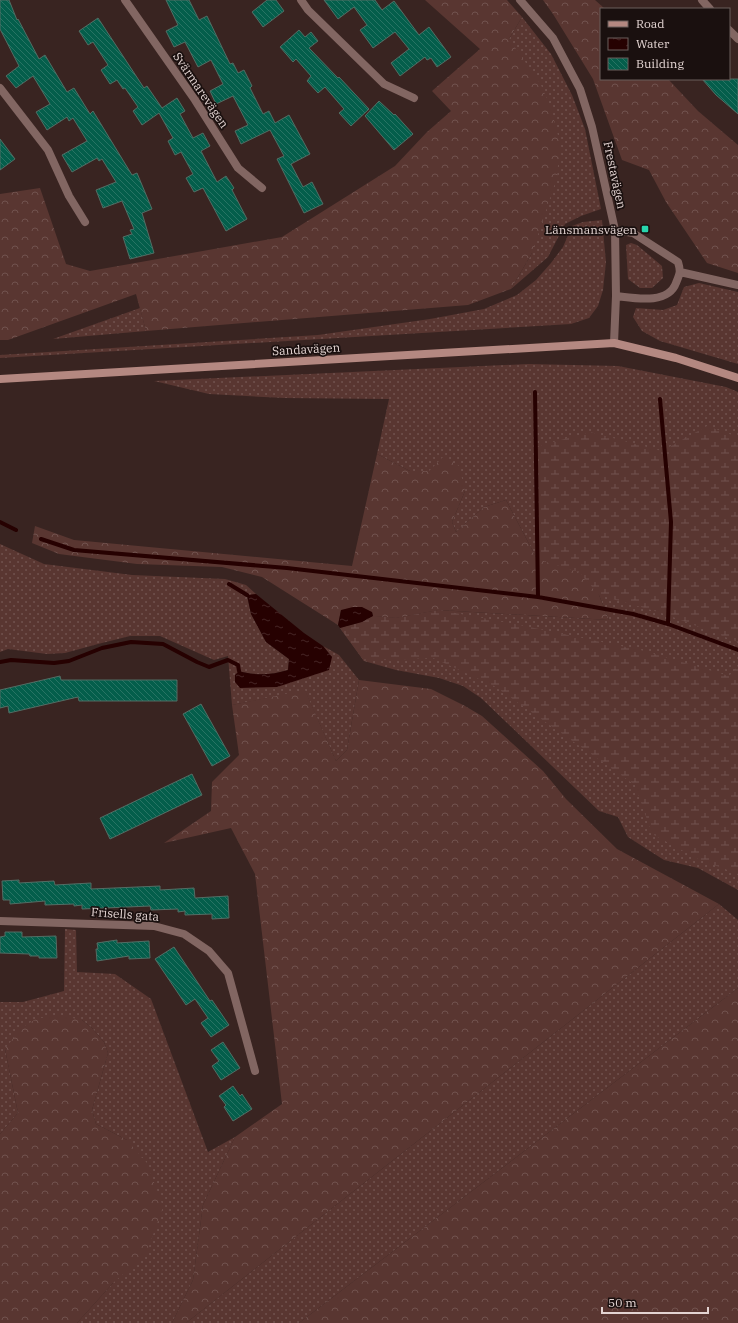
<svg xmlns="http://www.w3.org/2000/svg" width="738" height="1323" font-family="'IBM Plex Serif',serif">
<defs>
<pattern id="grass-dots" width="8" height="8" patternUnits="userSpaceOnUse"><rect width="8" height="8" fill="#593631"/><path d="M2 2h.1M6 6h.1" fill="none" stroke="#71524e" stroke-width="1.8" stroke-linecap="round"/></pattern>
<pattern id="forest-crowns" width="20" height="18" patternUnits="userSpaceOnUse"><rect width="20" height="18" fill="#593631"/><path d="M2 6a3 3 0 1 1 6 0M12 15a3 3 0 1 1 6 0" fill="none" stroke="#71524e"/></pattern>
<pattern id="wetland-marsh" width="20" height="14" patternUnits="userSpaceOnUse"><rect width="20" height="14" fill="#593631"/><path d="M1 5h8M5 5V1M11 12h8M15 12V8" fill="none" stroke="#71524e"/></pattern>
<pattern id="water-ripples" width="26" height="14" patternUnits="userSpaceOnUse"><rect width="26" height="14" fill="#260101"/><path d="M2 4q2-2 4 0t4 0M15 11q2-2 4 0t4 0" fill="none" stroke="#452525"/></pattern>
<pattern id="building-back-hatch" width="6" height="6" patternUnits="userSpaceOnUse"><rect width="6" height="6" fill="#045e4b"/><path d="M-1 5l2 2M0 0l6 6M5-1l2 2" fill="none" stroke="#287464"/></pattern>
</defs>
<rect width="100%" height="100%" fill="#392421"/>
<path fill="url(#grass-dots)" d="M522,17L551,54L572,95L585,129L601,209L581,216L565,224L548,257L511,289L532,253L509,39Z
M602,220L606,262L603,290L598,306L589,318L571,324L0,358V355L318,335L430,319L484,309L517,295L536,280L551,263L563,247L572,226L583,222Z
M631,243L637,245L662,266L663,278L652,288H640L628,279L626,245Z
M699,283L738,292V364L660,341L642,331L633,317L636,308L663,310L677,305L684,287Z
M140,308L146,331L53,339Z
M528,364L618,366L726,387L738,392V890L698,868L664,860L628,837L618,817L599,811L481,698L463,686L439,678L396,670L364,661L340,628L362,622L373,616L396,618L439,610L609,620L599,595L537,559L506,500L484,507L456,532L452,522L465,491L429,471H410L377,454L389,399L284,398L209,394L154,381Z
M0,544L44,564L132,575L225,579L246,585L256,594L247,596L251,614L266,642L289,659L288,670C271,675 256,676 239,671L240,688L332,657L323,646L339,655L359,680L347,750L336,761L305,691L232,705L228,656L214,660L160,636H130L98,644L65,653L47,654L8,649L0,652Z
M719,904L738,920V988L299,1323H186Z
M65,929L76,930L77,972L115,974L151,999L208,1152L235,1137L203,1205L193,1280L172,1323H77L113,1283L127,1140L96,1124L92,1110L108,1053L104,1042L92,1028L82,1020L5,1049L18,1113L0,1134V1002H23L64,991Z"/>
<path fill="url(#forest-crowns)" d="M425,0H507L522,17L509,39L540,83L550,105L560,143L557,177L532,253L511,289L468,305L146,331L136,294L8,340H0V194L40,188L66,264L90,271L282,237L395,166L427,132L451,111L432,91L480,49Z
M543,0H595L605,9H601V79H668L698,111L738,145V273L707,263L666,202L649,170L622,160L593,79L553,14Z
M377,454L410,471H429L444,456L459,466L465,491L452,522L456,532L484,507L506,500L537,559L579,572L599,595L609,620L439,610L396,618L373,616L372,612L341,610L338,625L262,577L222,567L137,564L59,554L32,543L35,526L74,540L352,566Z
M359,680L431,689L465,706L482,716L543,771L566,799L617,849L719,904L186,1323H172L193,1280L203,1205L235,1137L282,1104L255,874L231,828L164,843L211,811L212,782L239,755L232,705L305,690L336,761L347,750Z
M738,988V1323H299Z
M58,1015L82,1020L92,1028L104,1042L108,1053L92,1110L96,1124L127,1140L147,1163L163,1207L146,1254L113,1283L77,1323H0V1134L18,1113L5,1049L21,1028L36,1019Z"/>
<path fill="url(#wetland-marsh)" d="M707,426L738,437V642L665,614L599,595L579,572L537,559L535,447L590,432L662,451Z
M439,610L510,623L645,651L729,676L738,666V874L698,859L652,834L635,785L494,686L433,658L364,661L340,628L362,622L373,616L396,618Z"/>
<path fill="url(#water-ripples)" d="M256,594L304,633L323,646L332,657L329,670L277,687L240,688L235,682V675L239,671C256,676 272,675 288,670L289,659L266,642L251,614L247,595Z
M353,607H362L372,612L373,616L362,622L340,628L338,625L341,610Z"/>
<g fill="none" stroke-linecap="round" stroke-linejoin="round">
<path stroke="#260101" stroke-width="4" d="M535,392L538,597
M660,399L671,522L668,624
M0,522L16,530
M41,539L74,550L287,568L538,597L633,614L668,624L738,650
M229,584L247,595
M0,662L11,660L54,663L69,661L102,648L131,642L163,644L197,662L209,667L228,660L238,665L239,671"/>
</g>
<path fill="url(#building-back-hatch)" stroke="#536d64" d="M0,0H9L17,20L18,19L39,59L45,55L67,92L74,88L90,114L93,111L132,175L137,173L152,209L142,213L154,253L130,259L123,237L132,234L130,230L134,229L122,201L103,208L96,190L116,182L102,159L99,161L97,158L72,172L62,155L87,141L73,118L69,121L67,117L47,130L36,112L50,104L33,76L16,88L6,76L19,66L0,29Z
M166,0H189L199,20L207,16L230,64L233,63L238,73L244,70L252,86L250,88L263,114L269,111L275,123L289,115L310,154L291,164L303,187L312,182L323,204L304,213L277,159L284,156L270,130L241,144L235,131L248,125L233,96L216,104L210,91L223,84L211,60L198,67L185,42L174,47L166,31L178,25Z
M267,0H276L284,11L263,27L252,12Z
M324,0H375L382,10L394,1L419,35L429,27L451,57L437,67L431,58L427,60L425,57L400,76L391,63L409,49L395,32L373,48L360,30L367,25L354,7L338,19Z
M98,18L144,88L147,86L162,108L177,98L185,111L180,114L193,138L203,133L210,146L201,151L217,182L226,176L234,188L232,190L247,219L226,231L203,188L194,192L186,178L193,174L181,152L175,155L168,141L173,138L159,113L142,125L133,111L138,107L125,88L123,89L117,80L110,84L101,70L108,65L93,42L88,45L79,31Z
M299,30L305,37L311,32L318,41L309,48L338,78L339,77L369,109L351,126L339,113L344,109L325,87L318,93L307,81L311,76L296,59L293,62L280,47Z
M702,79H738V114L716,95Z
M379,101L394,115L395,114L413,134L394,150L365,116Z
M0,139L15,159L0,170Z
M60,676L61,680H177V701H79L78,697L9,713L8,706L0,708V690Z
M201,704L230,756L212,766L183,714Z
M192,774L202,795L110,839L100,818Z
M19,880V883L54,881L55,885L91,883V889L160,886V890L194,888L195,898L228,896L229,918L212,919V914L185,915V911L178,912V909L151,910L150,906L82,909V905L74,906V904L45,905V901L10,904V900H3L2,881Z
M5,932H22V937L56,936L57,958H39V956H30L29,954L0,953V937L5,936Z
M117,940V943L149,941L150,958L129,959V956L97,961L96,949H98L97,943Z
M174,947L210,1001L212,1000L229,1025L211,1037L201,1023L208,1018L195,999L186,1005L155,959Z
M223,1042L240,1068L221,1080L212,1066L219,1061L211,1050Z
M233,1086L240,1096L242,1094L252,1109L233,1121L224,1107L226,1105L219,1096Z"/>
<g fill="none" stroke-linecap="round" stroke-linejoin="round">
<path stroke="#826662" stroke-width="8" d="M125,0L195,100L238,168L262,188
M301,0L308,10L384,84L414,98
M520,0L553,38L580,89L592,127L615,230L616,296L614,343
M702,0L710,9
M729,30L738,39
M0,88L48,150L69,196L85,222
M615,230L633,233L678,262C681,272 680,273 676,283C668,305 634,298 616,296
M680,272L738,285
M0,921L154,926L184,934L209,951L228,973L255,1071"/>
<path stroke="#b48881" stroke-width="8" d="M0,379L614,343L676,358L738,378"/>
</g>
<rect fill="#28d5ad" stroke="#1a100f" stroke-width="1.5" x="641" y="225" width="8" height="8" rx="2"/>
<g text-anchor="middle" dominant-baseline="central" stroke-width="3.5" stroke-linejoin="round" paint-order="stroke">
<g font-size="12" fill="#e3d4d2" stroke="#1a100f">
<text transform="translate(201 90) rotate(56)">Svärmarevägen</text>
<text transform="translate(615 175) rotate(78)">Frestavägen</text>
<text transform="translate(306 349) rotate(-3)">Sandavägen</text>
<text transform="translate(125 914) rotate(4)">Frisells gata</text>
</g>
<g font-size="12" fill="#e3d4d2" stroke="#1a100f" text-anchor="end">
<text x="637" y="229">Länsmansvägen</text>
</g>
</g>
<rect x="600" y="8" width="130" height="72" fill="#1a100f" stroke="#6a5e5d"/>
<rect x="608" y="21" width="20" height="6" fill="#b48881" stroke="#6a5e5d"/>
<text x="636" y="28" font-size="12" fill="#e3d4d2">Road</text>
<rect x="608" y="38" width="20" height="12" fill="url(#water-ripples)" stroke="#6a5e5d"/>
<text x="636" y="48" font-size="12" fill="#e3d4d2">Water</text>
<rect x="608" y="58" width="20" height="12" fill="url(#building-back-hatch)" stroke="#6a5e5d"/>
<text x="636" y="68" font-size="12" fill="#e3d4d2">Building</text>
<path d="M602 1307v6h106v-6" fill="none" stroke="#e3d4d2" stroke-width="2"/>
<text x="608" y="1307" font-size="12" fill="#e3d4d2" stroke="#1a100f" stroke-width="3" paint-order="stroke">50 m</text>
</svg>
